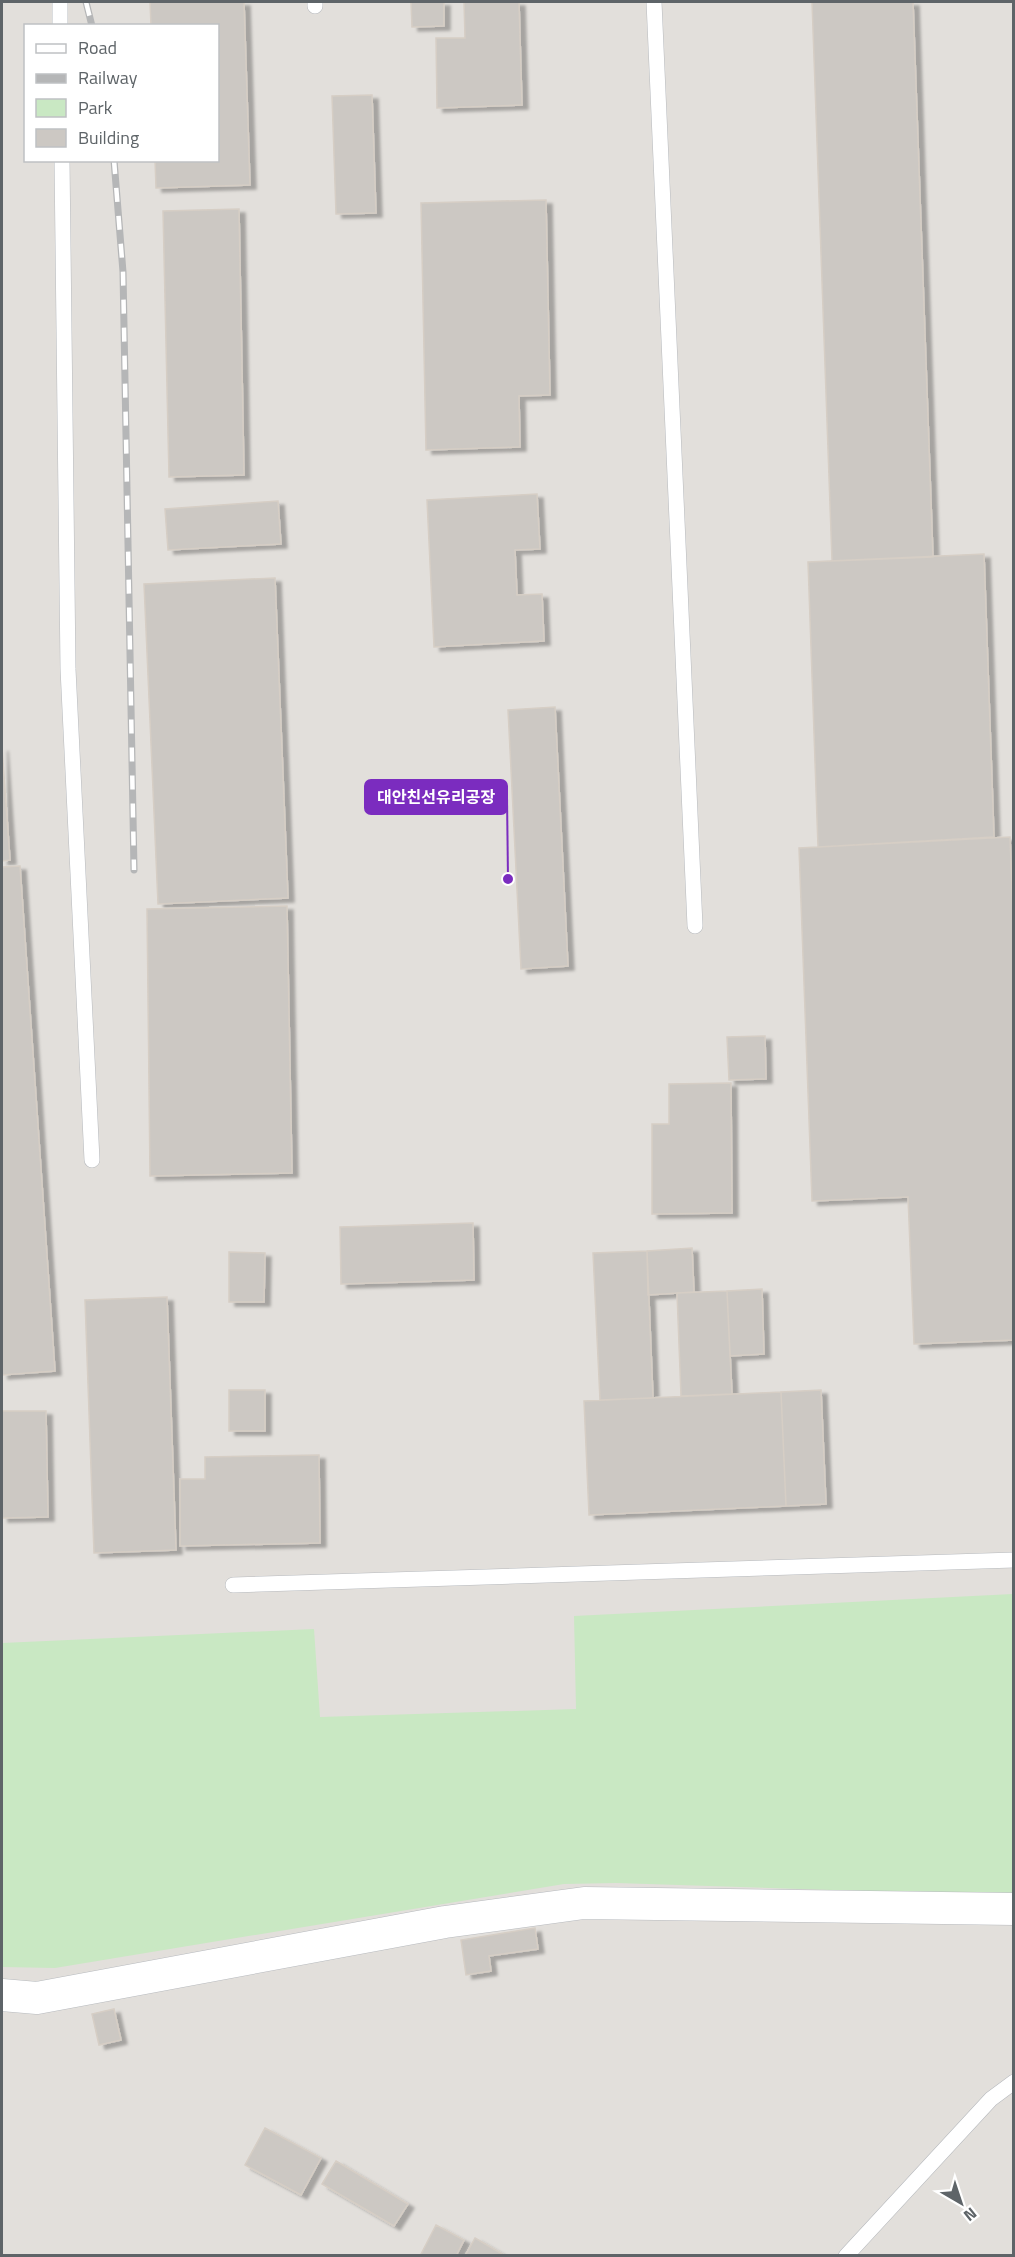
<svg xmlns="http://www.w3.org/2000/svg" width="1015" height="2257" font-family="'Titillium Web','Noto Sans KR',sans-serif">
<defs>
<filter id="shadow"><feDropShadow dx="6" dy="4" stdDeviation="1.5" flood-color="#0004"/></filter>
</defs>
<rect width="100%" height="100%" fill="#f1ede7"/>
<path fill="#e2dfdb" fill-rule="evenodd" d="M2,2H1013V2255L2,2256ZM26,26H218V160H26Z"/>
<path fill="#c9e8c3" d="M1013,1594V1896L616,1883L564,1884L55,1968L2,1967V1643L314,1629L320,1717L576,1709L574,1616Z"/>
<path fill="#ccc8c3" stroke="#d6cec5" stroke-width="1.5" filter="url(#shadow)" d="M150,2H244L250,185L156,188L155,160H218V26H151Z
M411,2H444V26L412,27Z
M464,2H519L522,105L437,108L436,38H465Z
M812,2H913L933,557L832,561Z
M372,95L376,213L336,214L332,96Z
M546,200L550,395L519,396L520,447L426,450L421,203Z
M239,209L244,475L169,477L163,211Z
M537,494L540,549L515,550L517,595L542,594L544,641L434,647L427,500Z
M278,501L281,544L168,550L165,509Z
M984,554L994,837L818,847L808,562Z
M275,578L288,898L158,904L144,584Z
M555,707L568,966L521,969L508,710Z
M2,747L10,860L2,861Z
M1010,837L1014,938V1340L914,1344L908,1197L812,1201L799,848Z
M20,866L55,1371L2,1375V867Z
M287,906L292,1173L150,1176L147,909Z
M765,1036L766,1079L729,1080L727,1037Z
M731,1083L732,1213L652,1214V1124H669V1084Z
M473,1223L474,1280L341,1284L340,1227Z
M692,1248L694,1292L648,1295L647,1251Z
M647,1251L653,1398L600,1400L593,1253Z
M229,1252L265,1253L264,1302H229Z
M762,1289L764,1354L730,1356L727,1291Z
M727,1291L732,1394L681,1396L677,1293Z
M167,1297L176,1550L94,1553L85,1300Z
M229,1390H265V1431H229Z
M821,1390L826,1504L786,1506L781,1392Z
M781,1392L786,1506L589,1515L584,1401Z
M2,1411H46L48,1517L2,1518Z
M319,1455L320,1543L180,1546V1479H205V1457Z
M535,1928L538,1949L489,1956L491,1971L466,1975L461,1940Z
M114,2009L121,2040L99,2045L92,2014Z
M265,2128L321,2158L301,2195L245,2165Z
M336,2161L408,2204L394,2226L322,2184Z
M436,2225L464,2240L456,2256H420Z
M475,2238L506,2256H465Z"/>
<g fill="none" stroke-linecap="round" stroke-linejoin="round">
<defs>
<path id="lane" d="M60,2V26
M315,2V6
M654,2L695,926
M62,160L68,669L92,1160
M233,1585L1014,1560
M846,2256L991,2099L1014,2082"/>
<path id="street" d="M2,1995L37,1998L445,1922L584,1903L1014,1909"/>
</defs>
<use href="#lane" stroke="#b7babe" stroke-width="16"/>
<use href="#street" stroke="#b7babe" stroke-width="33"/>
<use href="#lane" stroke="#fff" stroke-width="15"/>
<use href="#street" stroke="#fff" stroke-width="32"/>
<defs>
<path id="rail" d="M86,2L92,26
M114,160L123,272L134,870"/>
</defs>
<use href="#rail" stroke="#b5b6b7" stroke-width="7"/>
<use href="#rail" stroke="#fff" stroke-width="4.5" stroke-dasharray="14" stroke-linecap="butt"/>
</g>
<path fill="none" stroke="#7b2cbf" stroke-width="2" d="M508 879L507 797"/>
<circle fill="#7b2cbf" stroke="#fff" stroke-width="2" cx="508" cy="879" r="6"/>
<rect fill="#7b2cbf" stroke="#7b2cbf" stroke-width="2" x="365" y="780" width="142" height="34" rx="6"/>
<g font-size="16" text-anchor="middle" font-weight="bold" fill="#fff">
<text x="436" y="803">대안친선유리공장</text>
</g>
<rect width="1015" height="2257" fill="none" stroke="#5e6468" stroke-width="6"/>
<rect x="24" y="24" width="195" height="138" fill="#ffffff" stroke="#bfc1c3" stroke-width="1.5"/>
<rect x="36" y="44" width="30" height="9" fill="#ffffff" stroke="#bfc1c3" stroke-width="1.5"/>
<text x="78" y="54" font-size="18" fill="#5e6468">Road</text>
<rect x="36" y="74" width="30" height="9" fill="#b5b6b7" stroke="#bfc1c3" stroke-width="1.5"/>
<text x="78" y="84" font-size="18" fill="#5e6468">Railway</text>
<rect x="36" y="99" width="30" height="18" fill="#c9e8c3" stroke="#bfc1c3" stroke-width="1.5"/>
<text x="78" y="114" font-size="18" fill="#5e6468">Park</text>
<rect x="36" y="129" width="30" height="18" fill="#ccc8c3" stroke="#bfc1c3" stroke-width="1.5"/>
<text x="78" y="144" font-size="18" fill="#5e6468">Building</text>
<g transform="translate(961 2203) rotate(141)" stroke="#ffffff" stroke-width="4.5" paint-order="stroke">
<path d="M0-4.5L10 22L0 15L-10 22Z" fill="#5e6468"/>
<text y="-9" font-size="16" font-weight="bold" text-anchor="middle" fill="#5e6468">N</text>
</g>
</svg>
